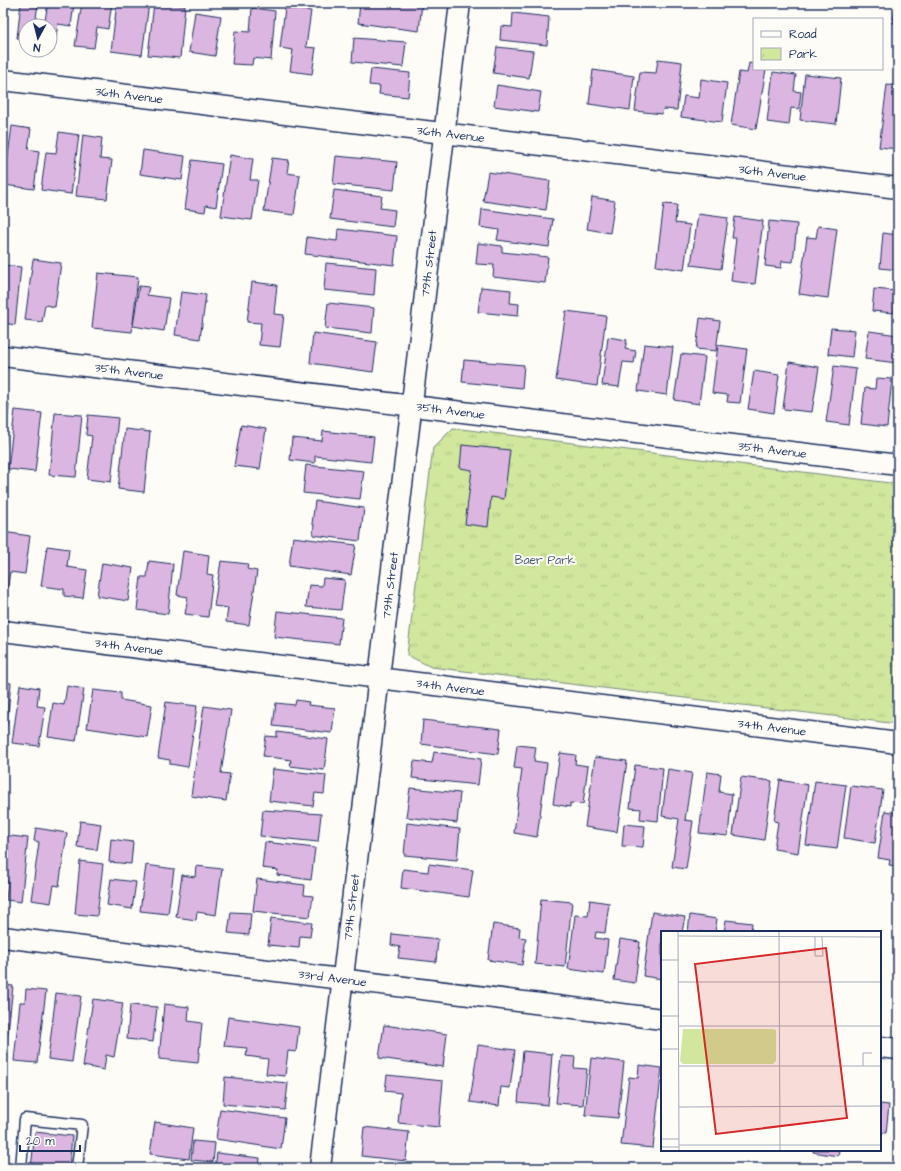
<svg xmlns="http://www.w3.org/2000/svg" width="901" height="1171" font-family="'Architects Daughter',sans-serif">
<defs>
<pattern id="park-tufts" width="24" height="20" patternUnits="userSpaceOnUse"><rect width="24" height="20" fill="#d0e79d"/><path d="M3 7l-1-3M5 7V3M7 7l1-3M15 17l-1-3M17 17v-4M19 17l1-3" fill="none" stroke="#b2c68a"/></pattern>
</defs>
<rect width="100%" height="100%" fill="#fdfcf7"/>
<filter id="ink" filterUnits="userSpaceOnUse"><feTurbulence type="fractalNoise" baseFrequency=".025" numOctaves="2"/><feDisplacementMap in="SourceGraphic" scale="8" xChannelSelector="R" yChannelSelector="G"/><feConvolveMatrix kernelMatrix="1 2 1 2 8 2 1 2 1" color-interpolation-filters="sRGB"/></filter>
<g filter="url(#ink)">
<path fill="url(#park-tufts)" stroke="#768b7e" d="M453,428L898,484V724L431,667L407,655L433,448Z"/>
<path fill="#dbb6e0" stroke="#1b2f5e" d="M21,3H38L35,26H26V39L17,38Z
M48,3H74L71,26L58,24L55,42L50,41V26H44Z
M82,3H112L108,29L97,27L94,48L75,46Z
M117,3H149L142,55L111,51Z
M154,3L185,6L180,58L148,55Z
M360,3H422L419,31L358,23Z
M896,3H898V24L893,23Z
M252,8L275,11L271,60L253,58L252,65L232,64L235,31L250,32Z
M285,8L311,11L306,47L316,48L312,74L290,71L293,50L280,48Z
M195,12L221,16L215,56L189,52Z
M513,13L549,17L547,45L500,40L501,26L512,27Z
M354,38L406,42L403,67L352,62Z
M497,47L533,51L529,78L493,73Z
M658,59L682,62L677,110L663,109L662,114L635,111L640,72L656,73Z
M749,63L754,64V69H766L756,129L731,125L739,72L747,73Z
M371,69L410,73L408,97L379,94L380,86L369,85Z
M593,70L634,76L630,110L589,104Z
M773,72L796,75L794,91L801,92L799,109L791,108L789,125L767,122Z
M805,74L841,78L836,124L800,120Z
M701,79L727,83L722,122L681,117L684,96L699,98Z
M497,85L541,92L538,112L494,106Z
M887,85L898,86V149L879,147Z
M12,126L31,129L28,149L39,151L34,189L4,185Z
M59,132L79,135L71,194L41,190L46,152L56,153Z
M83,135L102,138L100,159L112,160L107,199L76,196Z
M143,150L185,156L182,180L140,174Z
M230,155L253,159L250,180H258L252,220L221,216Z
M336,156L397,162L394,190L333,184Z
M272,158L289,160L287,173L300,175L294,215L264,211Z
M192,160L222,164L216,207L206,205L205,212L185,209Z
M488,172L550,181L546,210L483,201Z
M334,190L382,196L380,208L395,210L393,227L330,219Z
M592,197L615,201L610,233L587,229Z
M664,204L677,205L675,223L690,225L684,270L656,266Z
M482,209L553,219L549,247L497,240L499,230L480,227Z
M698,214L728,218L721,269L691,265Z
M735,217L763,221L755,284L731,281L736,238H732Z
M769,221L797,224L793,262L782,261L781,268L765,266Z
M818,226L837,229L828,298L799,294L807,237L816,238Z
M338,229L397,236L394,265L305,254L307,237L337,241Z
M883,233L898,235V270L880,268Z
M478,243L502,246V252L548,257L545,283L493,277L494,265L476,264Z
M33,259L61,263L55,307L45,305L42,322L25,320Z
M326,263L376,268L374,295L324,290Z
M3,265L21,267L15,325L3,323Z
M98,273L138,277L132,332L92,328Z
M252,282L277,285L274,314L284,315L280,347L259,345L261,323L247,322Z
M139,286L149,287L147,295L169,298L164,331L133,326Z
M481,287L511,290L510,303L519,304L518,316L478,312Z
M874,289L896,291L894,313L872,311Z
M181,292L206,295L200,339L175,335Z
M328,303L374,308L372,333L325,328Z
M566,311L606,316L597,386L556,380Z
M700,318L720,321L716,351L696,349Z
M831,328L855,330L852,357L828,354Z
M869,331L898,335L897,363L865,359Z
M313,333L377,342L373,372L310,363Z
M608,337L627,340L625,349L636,351L634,363L623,362L619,387L602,385Z
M644,344L673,347L667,395L638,391Z
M718,345L747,349L740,403L727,402L728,395L712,393Z
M681,354L705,357L699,404L674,400Z
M464,360L524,365L522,388L462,382Z
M789,362L819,367L812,412L783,409Z
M834,366L856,369L849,425L826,422Z
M754,371L779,375L774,413L748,409Z
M876,378L892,379L887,427L861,424L865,388L875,389Z
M3,403L9,404L4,452H3Z
M15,410L42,413L35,472L8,469Z
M55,413L82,415L76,477L49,475Z
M88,415L118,418L111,482L87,479L92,436L86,435Z
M241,425L266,429L260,469L234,466Z
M125,429L150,432L144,492L118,489Z
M323,431L374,437L371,462L315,456V463L290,460L292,438L322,441Z
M462,445L510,450L504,499L491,497L488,527L465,524L472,470L460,468Z
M306,465L364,471L360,499L303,493Z
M315,501L364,508L360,541L313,535L314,524H312Z
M3,532L30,536L25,574L10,572L7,590L3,589Z
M293,537L356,545L351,575L289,566Z
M47,546L69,549L67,567L87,570L83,598L64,596V589L41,586Z
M183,551L209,555L207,574L213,575L208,617L185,614L188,597L177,595Z
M149,561L173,564L168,614L137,610L141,577H147Z
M221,561L248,564L247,569L257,571L249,625L226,622L228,608L214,606Z
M102,563L133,568L128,601L97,596Z
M323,578L345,580L341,610L306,607L309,585L322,586Z
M277,611L342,618L339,644L274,637Z
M3,682L11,683L5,743L3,742Z
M20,685L39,688L37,706L45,707L39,746L12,743Z
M67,686L84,689L76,741L48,737L53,703L64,705Z
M93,690L121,693V700L152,705L147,737L87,728Z
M296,700L309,702L308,705L335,708L332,733L273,726L276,703L295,705Z
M166,702L197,706L188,767L170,764V760L158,758Z
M204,706L231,710L221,773L230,774L226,801L191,796Z
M423,720L501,729L498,754L421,744Z
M277,732L328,739L324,770L290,766L291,760L263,756L266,736L277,737Z
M517,745L536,747L534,761L547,763L537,837L514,833L522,769L514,768Z
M434,752L481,759L478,785L412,778L414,761L432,763Z
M560,753L576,755L575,764L588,766L583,804L570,803V807L553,804Z
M595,757L627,761L617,832L585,827Z
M635,765L663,768L658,821L640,819L641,809L630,808Z
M273,769L326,775L324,794L315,793L313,806L269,801Z
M668,769L692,773L685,820L693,821L686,869L672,867L679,819L662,816Z
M707,772L721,774L719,792L732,794L728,836L699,833Z
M741,777L772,781L764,840L733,835Z
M780,780L808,785L798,853L774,849L778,822L774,821Z
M815,781L846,785L837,849L806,845Z
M851,786L883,790L875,843L844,838Z
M410,788L460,793L457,823L406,817Z
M898,799V866L889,865L890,860L878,858L885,811L896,813Z
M263,810L321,814L318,842L260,836Z
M80,821L101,824L97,850L77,847Z
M407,823L460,829L457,860L404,855Z
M624,824L645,826L643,847L622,846Z
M36,828L67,833L59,886L54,885L51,903L31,900L39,842L34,841Z
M3,835L28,838L21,902L6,900L8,881L3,880Z
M111,839L133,842L131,864L109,862Z
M265,842L315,848L311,880L277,875L278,870L262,868Z
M80,861L103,864L97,916L75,914Z
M429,864L473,870L469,897L401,888L403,869L428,872Z
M146,865L174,869L168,914L140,911Z
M196,866L222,869L216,915L197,912L196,920L176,917L182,875L195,877Z
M111,879L136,882L132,909L107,905Z
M257,879L305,885L304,895L313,896L310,917L253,911Z
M541,899L572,902L565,967L535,964Z
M590,900L609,903L605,933L596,932L595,938L608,940L604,974L568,969L575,915L588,916Z
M231,912L251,913L249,935L228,933Z
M652,912L685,917L682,932H662V979L643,976Z
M690,915L717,919L715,932H688Z
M271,918L312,923L310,937L300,936L299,948L268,945Z
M726,920L752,923L751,932H724Z
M493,924L520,928L519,937L526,938L522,965L488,960Z
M392,934L438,939L436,962L398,958L400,947L391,945Z
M620,939L640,942L635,983L614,980Z
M3,985L13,986L5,1059L3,1058Z
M26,989L46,991L37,1063L14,1061L20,1002H25Z
M56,993L81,996L72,1062L48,1059Z
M93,999L123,1003L114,1057L106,1055L104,1070L83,1066Z
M164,1004L189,1007L188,1021L202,1023L198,1063L159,1059Z
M130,1005L157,1007L153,1042L127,1039Z
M228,1017L299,1027L296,1052L288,1051L285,1076L266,1074L268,1059L246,1056L247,1048L224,1046Z
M384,1025L447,1034L443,1067L379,1058Z
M478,1045L515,1050L510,1088L501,1087L499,1106L470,1102Z
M523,1051L552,1054L548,1105L518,1102Z
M561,1056L575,1057L574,1068L587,1069L583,1105L556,1103Z
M591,1058L624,1062L618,1118L585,1115Z
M639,1065L662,1068L653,1148L621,1145L629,1077L638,1078Z
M387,1075L443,1081L439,1127L398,1123L401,1093L385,1091Z
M225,1077L288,1083L285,1110L223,1104Z
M880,1104L889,1105L886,1133L880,1132Z
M220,1109L285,1118L281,1149L216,1139Z
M155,1122L193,1128L189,1159L150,1154Z
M364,1127L409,1132L406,1161L361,1156Z
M35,1132L72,1136L69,1168H31Z
M193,1141L215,1143L213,1162L191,1160Z
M813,1150H839L838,1156L813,1152Z
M217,1153L260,1158L259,1168H215Z"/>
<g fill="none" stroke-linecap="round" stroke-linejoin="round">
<defs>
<path id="service" d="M21,1168L25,1119L82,1125L77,1168"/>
<g id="minor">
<path id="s1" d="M3,80L898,188"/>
<path id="s2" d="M3,356L898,465"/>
<path id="s3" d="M3,631L898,743"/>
<path id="s4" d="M3,937L662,1019"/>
<path d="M880,1047L898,1049"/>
<path id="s5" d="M320,1168L460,3"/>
</g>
</defs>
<use href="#service" stroke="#1b2f5e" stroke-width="13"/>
<use href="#minor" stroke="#1b2f5e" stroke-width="23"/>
<use href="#service" stroke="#fdfcf7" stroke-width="10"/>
<use href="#minor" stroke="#fdfcf7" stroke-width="20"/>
</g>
</g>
<g text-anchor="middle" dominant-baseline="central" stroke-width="4" stroke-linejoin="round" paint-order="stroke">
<g font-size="12" fill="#1b2f5e" stroke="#fdfcf7">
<text stroke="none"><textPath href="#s1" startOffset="127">36th Avenue</textPath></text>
<text stroke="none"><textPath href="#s1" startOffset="451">36th Avenue</textPath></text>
<text stroke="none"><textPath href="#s1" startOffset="775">36th Avenue</textPath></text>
<text stroke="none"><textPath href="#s5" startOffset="911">79th Street</textPath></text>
<text stroke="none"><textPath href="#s2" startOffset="127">35th Avenue</textPath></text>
<text stroke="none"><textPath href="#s2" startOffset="451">35th Avenue</textPath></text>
<text stroke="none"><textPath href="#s2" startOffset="775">35th Avenue</textPath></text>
<text stroke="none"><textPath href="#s5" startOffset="587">79th Street</textPath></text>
<text stroke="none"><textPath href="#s3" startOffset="127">34th Avenue</textPath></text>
<text stroke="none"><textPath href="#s3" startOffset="451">34th Avenue</textPath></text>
<text stroke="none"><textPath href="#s3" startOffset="775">34th Avenue</textPath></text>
<text stroke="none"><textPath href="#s5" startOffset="263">79th Street</textPath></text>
<text stroke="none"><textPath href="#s4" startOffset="332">33rd Avenue</textPath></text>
</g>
<g font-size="12" fill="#485d6e" stroke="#fdfcf7">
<text x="545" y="560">Baer Park</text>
</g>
</g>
<g transform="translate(661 931)">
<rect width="220" height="220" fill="#fdfcf7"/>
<path d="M22,98H111L115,99V130L112,133H22L19,130Z" fill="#d0e79d"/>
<path fill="none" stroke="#a3aaba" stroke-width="1" d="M17,0L18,220M118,0L119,220M17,5L220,6M154,6V25H162L161,6M0,29H17M17,51H220M0,85H18M18,95H220M0,118H18M18,135H220M202,135V122H211M18,176L220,175M0,208H18M18,214H220M0,216H18"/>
<path fill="#d62828" fill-opacity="0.15" stroke="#d62828" stroke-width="2" d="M165,17L186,187L55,203L34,33Z"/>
<rect width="220" height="220" fill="none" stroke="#1b2f5e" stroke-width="2"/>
</g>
<rect width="901" height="1171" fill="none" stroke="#fdfcf7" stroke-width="16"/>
<rect x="8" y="8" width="885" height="1155" fill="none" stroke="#1b2f5e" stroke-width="1.5" filter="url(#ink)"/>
<rect x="753" y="18" width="130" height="52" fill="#fdfcf7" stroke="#a3aaba"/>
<rect x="761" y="31" width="20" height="6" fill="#fdfcf7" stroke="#a3aaba"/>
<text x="789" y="38" font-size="12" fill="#1b2f5e">Road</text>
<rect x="761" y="48" width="20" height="12" fill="url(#park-tufts)" stroke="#a3aaba"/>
<text x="789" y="58" font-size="12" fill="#1b2f5e">Park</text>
<g transform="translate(38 38) rotate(187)"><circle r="19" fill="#fdfcf7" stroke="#a3aaba"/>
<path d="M0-3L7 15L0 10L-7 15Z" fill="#1b2f5e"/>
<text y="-6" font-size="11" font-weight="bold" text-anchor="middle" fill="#1b2f5e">N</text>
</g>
<path d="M20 1145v6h60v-6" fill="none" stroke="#1b2f5e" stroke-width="2"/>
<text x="26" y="1145" font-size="12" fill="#1b2f5e" stroke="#fdfcf7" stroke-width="3" paint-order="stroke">20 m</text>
</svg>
